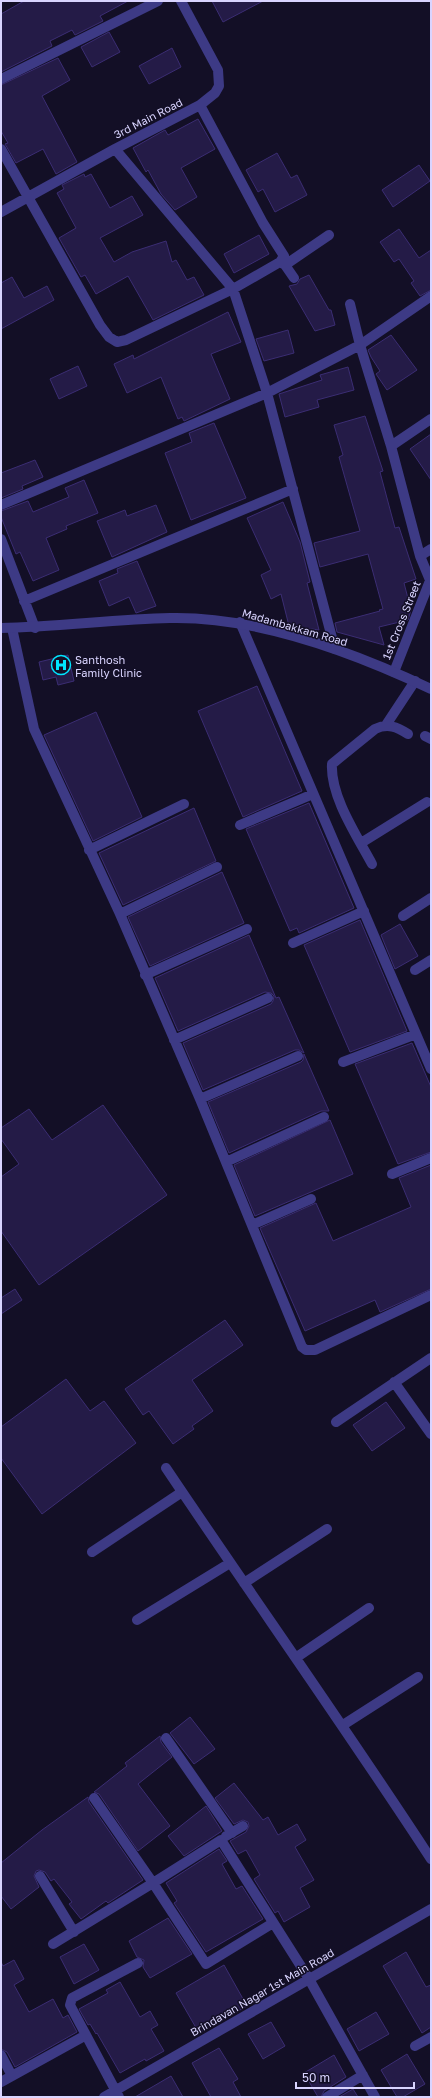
<svg xmlns="http://www.w3.org/2000/svg" width="432" height="2098" font-family="'Golos Text',sans-serif">
<rect width="100%" height="100%" fill="#130f26"/>
<path fill="#241b47" stroke="#3b2d73" d="M24,1H128L100,16L103,21L75,35L72,30L50,41L52,46L1,72V14Z
M212,1H263L223,22Z
M109,32L120,52L92,67L81,47Z
M172,48L181,67L149,84L139,66Z
M58,58L70,80L42,96L77,162L56,174L43,149L16,163L5,144L8,143L1,131V85Z
M198,119L215,149L181,168L197,197L175,210L161,194L148,170L146,172L133,148L165,130L168,135Z
M277,153L291,178L297,175L307,195L275,212L263,189L258,192L246,170Z
M419,165L430,181L393,207L382,190Z
M84,174L85,177L91,174L110,208L132,196L143,215L100,238L114,262L132,252L166,241L172,262L176,260L187,280L194,277L204,295L153,320L128,276L96,294L85,275L81,277L59,238L76,228L57,193L64,189L62,185Z
M399,229L419,258L431,250V290L420,296L411,283L414,281L399,259L394,262L380,242Z
M259,235L269,254L234,273L224,254Z
M309,275L329,310H331L335,325L315,331L289,286L297,284L300,279Z
M12,277L24,298L47,286L54,300L1,329V283Z
M228,312L241,342L211,354L230,399L184,421L182,417L178,419L161,377L127,393L114,364L133,355L134,359Z
M288,330L294,353L264,361L256,339Z
M391,335L417,370L387,390L376,374L380,371L371,357L368,350Z
M78,366L87,386L59,399L50,379Z
M348,367L354,390L317,400L319,407L285,417L279,394L322,380L320,375Z
M365,416L383,471L380,472L395,528L399,527L416,579L404,583L411,610L408,620L379,627L384,645L337,632L335,623L380,611L379,610L383,609L368,554L320,567L314,543L360,531L339,457L343,455L334,425Z
M214,423L246,498L191,520L165,453L192,442L189,433Z
M431,434V480L410,449Z
M35,460L43,477L22,486L23,489L1,498V473Z
M84,480L98,513L66,526L67,529L46,538L59,570L33,581L20,552L16,554L1,517V511L28,501L33,512L69,497L65,488Z
M283,502L300,542L310,582L307,583L319,630L289,626L281,594L271,599L261,575L271,570L247,518Z
M156,505L167,532L112,557L97,521L125,510L127,516Z
M137,561L156,606L136,613L129,597L109,606L99,581L118,573L117,569Z
M68,655L74,681L58,685L56,677L43,680L39,662Z
M257,686L302,791L243,817L198,711Z
M96,712L142,817L93,841L44,735Z
M309,803L354,908L299,933L297,928L290,931L246,829Z
M194,808L216,861L123,905L99,853Z
M222,872L244,923L150,966L128,917Z
M360,920L407,1031L350,1052L304,945Z
M400,924L418,956L395,969L381,935Z
M249,935L276,998L279,997L304,1053L299,1050H295L203,1090L183,1043L271,1004L273,1001L274,996L271,993L265,992L178,1031L155,978Z
M412,1043L431,1087V1152L398,1164L355,1064Z
M304,1054L329,1111H321L229,1153L208,1102L301,1062L303,1060Z
M103,1105L167,1195L39,1285L1,1231V1177L19,1164L1,1139V1128L29,1109L52,1140Z
M330,1120L353,1174L255,1216L234,1165Z
M431,1165V1289L380,1312L375,1300L305,1331L260,1228L316,1203L333,1241L411,1207L399,1178Z
M15,1289L22,1300L1,1314V1298Z
M225,1320L243,1345L192,1380L213,1411L192,1426L194,1429L173,1444L149,1411L143,1415L125,1389Z
M66,1379L90,1411L104,1401L136,1443L42,1514L1,1458V1427Z
M386,1402L405,1428L372,1451L353,1425Z
M190,1717L215,1749L194,1764L170,1733Z
M160,1736L161,1742L172,1757L138,1784L170,1826L138,1851L99,1794L94,1792L127,1766L125,1763Z
M234,1783L263,1820L268,1817L278,1835L297,1824L306,1840L295,1847L314,1880L300,1888L310,1907L284,1922L278,1911L275,1913L254,1879L260,1875L246,1850L238,1854L230,1841L246,1832L249,1826L248,1822L243,1820L234,1824L215,1798Z
M88,1797L89,1802L143,1880L108,1903L106,1901L81,1919L69,1904L72,1902L54,1879L51,1881L45,1872L39,1870L36,1871L34,1876L39,1887L11,1909L1,1896V1863L42,1830Z
M206,1806L222,1831L184,1856L168,1836Z
M219,1849L227,1861L222,1864L236,1889L242,1886L263,1919L206,1952L174,1903L177,1901L166,1883Z
M168,1918L192,1954L150,1978L143,1967L144,1960L137,1957L129,1941Z
M84,1944L99,1970L74,1984L60,1957Z
M406,1952L426,1987L431,1985V2027L422,2033L383,1966Z
M14,1960L24,1979L14,1985L29,2012L53,1999L63,2018L68,2015L77,2032L15,2067L7,2052L1,2049V1962L3,1966Z
M224,1965L247,2006L199,2033L176,1993Z
M120,1982L140,2017L150,2011L158,2025L151,2029L164,2051L146,2061L145,2059L120,2073L97,2033L96,2034L90,2024L88,2025L79,2009L108,1993L106,1990Z
M376,2012L389,2034L359,2051L347,2029Z
M271,2022L285,2046L263,2059L248,2034Z
M219,2048L238,2079L233,2082L241,2097H211L192,2063Z
M407,2054L425,2084L403,2097H397L381,2070Z
M334,2055L346,2077L324,2091L321,2097H318L304,2073Z
M171,2076L183,2097H135Z
M353,2089L358,2097H339Z"/>
<g fill="none" stroke-linecap="round" stroke-linejoin="round">
<path stroke="#3d3a85" stroke-width="10" d="M1,79L158,1
M1,149L100,325L109,337L117,342L126,340L233,289L280,262L284,256L263,223L200,105
M115,149L233,289L267,393L335,649
M1,212L115,149L200,105L215,93L219,86L218,70L181,1
M280,262L285,265L294,278
M285,265L329,235
M391,446L431,419
M1,505L267,393L360,345L350,304
M1,539L35,628
M420,556L431,549
M430,580L420,556L391,446L360,345L431,296
M24,601L293,489
M240,622L431,1069
M12,628L34,729L120,914L200,1099L302,1347L306,1350H315L431,1295
M394,672L431,578
M386,725L415,681
M425,736L431,739
M240,825L313,794
M361,843L427,802
M89,850L184,804
M372,864C357,836 330,796 332,764L375,729C388,723 397,727 408,734
M120,914L217,867
M403,916L431,898
M293,943L364,911
M415,970L431,960
M145,975L247,929
M174,1040L268,998
M343,1062L416,1034
M200,1099L298,1056
M226,1162L324,1117
M392,1174L431,1158
M252,1225L311,1199
M394,1382L431,1434
M336,1422L431,1358
M166,1468C254,1599 345,1727 431,1859
M92,1552L182,1492
M244,1583L327,1529
M137,1620L230,1563
M297,1657L369,1608
M343,1725L418,1677
M166,1738L232,1833
M226,1836L243,1826
M40,1876L74,1932
M273,1923L206,1964L153,1883L221,1840L309,1979L375,2097
M53,1944L153,1883L94,1798
M415,2046L431,2037
M1,2055L12,2076
M1,2082L86,2035
M104,2097L431,1909
M119,2097L70,2005L72,1998L138,1963
M327,2097L363,2075"/>
<path stroke="#3d3a85" stroke-width="10" d="M1,628C58,627 114,619 170,618C258,616 353,652 431,689"/>
</g>
<defs>
<symbol id="hospital-ring" viewBox="-11 -11 22 22"><circle r="9.5" fill="#130f26" stroke="#00e5ff" stroke-width="1.5"/><path d="M-5-5h3v3.5h4V-5h3V5h-3V1.5h-4V5h-3Z" fill="#00e5ff"/></symbol>
</defs>
<g fill-rule="evenodd">
<use href="#hospital-ring" x="50" y="654" width="22" height="22"/>
</g>
<g text-anchor="middle" dominant-baseline="central" stroke-width="3" stroke-linejoin="round" paint-order="stroke">
<g font-size="11" fill="#d9d4ff" stroke="#130f26">
<text transform="translate(148 118) rotate(-27)">3rd Main Road</text>
<text transform="translate(401 620) rotate(-68)">1st Cross Street</text>
<text transform="translate(295 627) rotate(16)">Madambakkam Road</text>
<text transform="translate(262 1992) rotate(-30)">Brindavan Nagar 1st Main Road</text>
</g>
<g font-size="11" fill="#d9d4ff" stroke="#130f26" text-anchor="start">
<text x="75" y="659">Santhosh<tspan x="75" dy="13">Family Clinic</tspan></text>
</g>
</g>
<rect width="432" height="2098" fill="none" stroke="#d9d4ff" stroke-width="4"/>
<path d="M296 2082v6h118v-6" fill="none" stroke="#d9d4ff" stroke-width="2"/>
<text x="302" y="2082" font-size="12" fill="#d9d4ff" stroke="#130f26" stroke-width="3" paint-order="stroke">50 m</text>
</svg>
